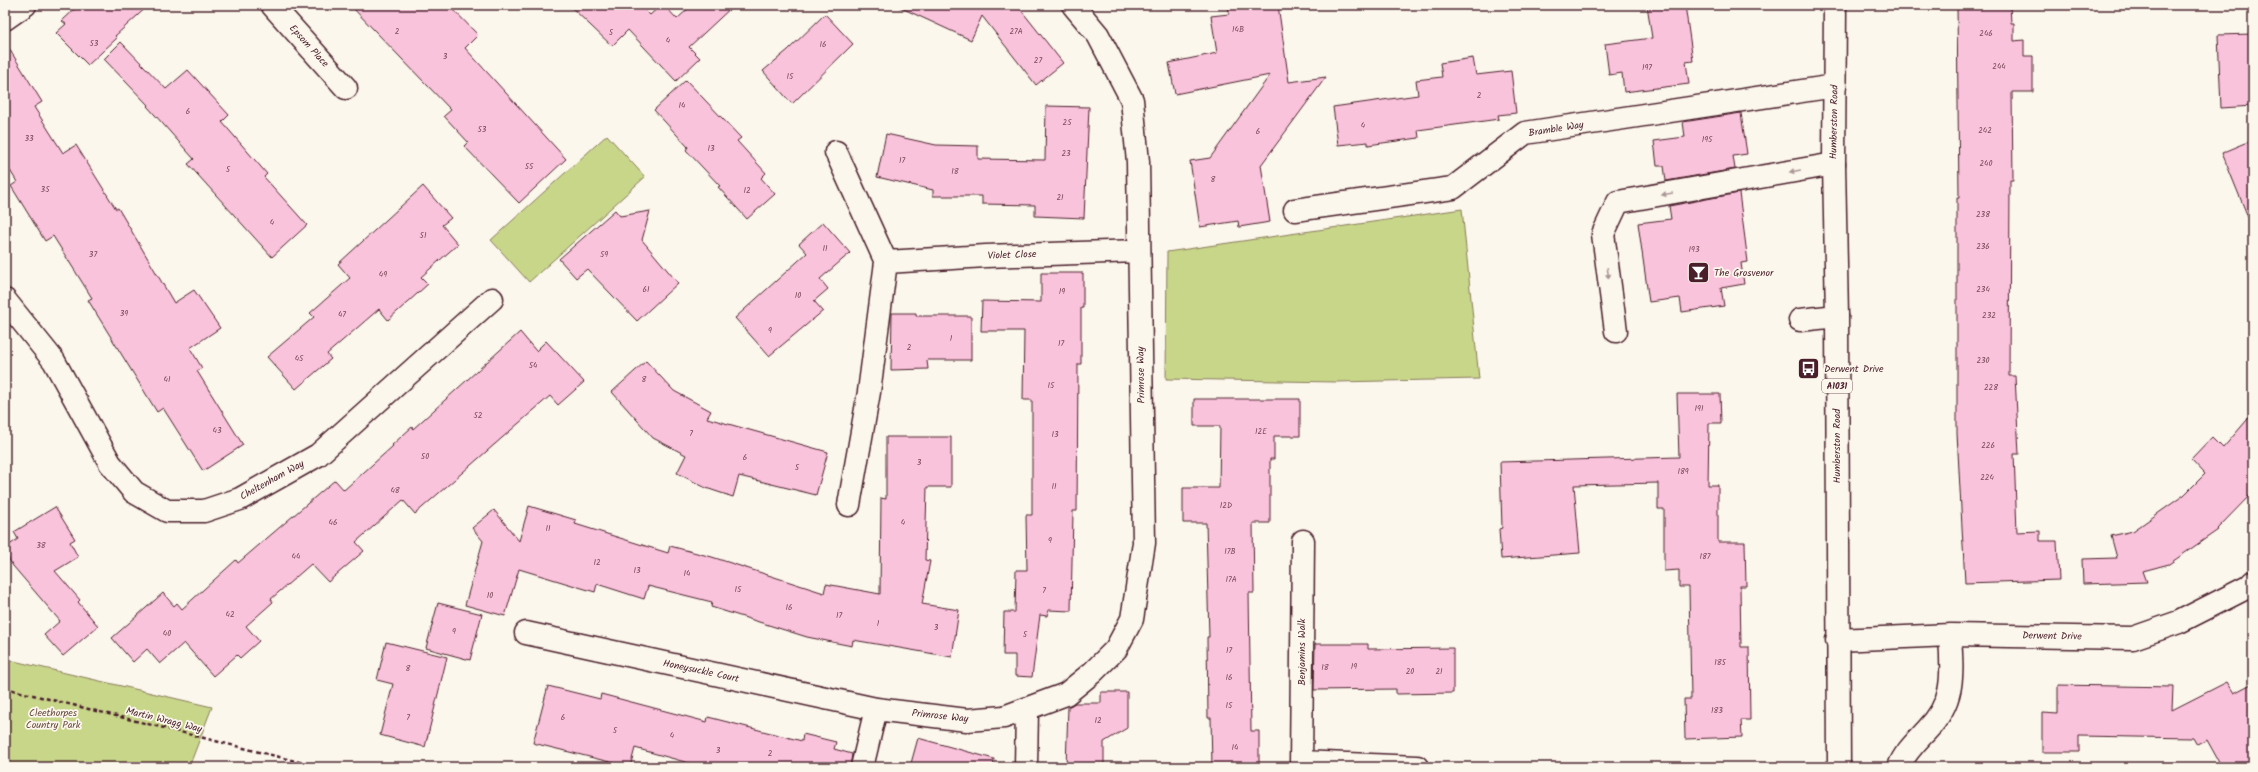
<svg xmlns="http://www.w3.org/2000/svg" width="2258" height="772" font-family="Kalam,sans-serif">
<rect width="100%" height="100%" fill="#fbf7ec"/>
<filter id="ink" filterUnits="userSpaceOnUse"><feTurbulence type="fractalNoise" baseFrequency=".025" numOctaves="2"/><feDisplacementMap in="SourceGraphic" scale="8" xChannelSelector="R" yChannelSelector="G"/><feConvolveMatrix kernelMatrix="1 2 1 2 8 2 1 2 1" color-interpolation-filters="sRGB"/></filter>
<g filter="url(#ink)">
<path fill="#c8d68a" stroke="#897a5a" d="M607,135L645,177L529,282L491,240Z
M1462,209L1479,379L1336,382L1166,379L1167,252Z
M5,659L212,707L189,767H5Z"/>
<path fill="#fac3dc" stroke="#4a1f2b" d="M79,5H149L115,36L117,38L88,65L56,33L66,24L62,21Z
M350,5H449L478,35L465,48L566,159L519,203L464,146L468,142L444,116L451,110Z
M569,5H651L646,11L650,15L661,5H664L677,19L692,5H734L689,47L700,58L676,81L628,30L612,46Z
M895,5H1017L1063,63L1036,85L982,16L971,40Z
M1228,5H1278L1289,82L1326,77L1261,165L1270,222L1239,227L1238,221L1200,227L1190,161L1210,158L1270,75L1175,94L1169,63L1217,53L1211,16L1229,14Z
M1647,5H1685L1693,61L1686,62L1689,84L1624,92L1622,73L1609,75L1605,44L1652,38Z
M1957,5H2010L2011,23H2014V41L2024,40V56H2033V92H2012L2013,180H2010L2009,376H2015L2019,454H2014L2017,532L2040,531V541H2057L2059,580L1965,583L1957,433V198H1959Z
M825,14L853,44L792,104L763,71L788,50Z
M2253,34V106L2221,108L2218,35Z
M5,42L42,102L34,107L63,153L76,145L116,209L118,208L174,303L194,290L220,328L190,348L202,368L197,371L243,445L203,471L163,408L157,412L88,300L92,298L53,236L45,241L11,186L17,182L5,162Z
M121,42L166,89L188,70L229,115L222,122L267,174L264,177L307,225L272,257L188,164L194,159L147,106L148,105L104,59Z
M1473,58L1476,75L1511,71L1516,113L1498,115L1499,119L1418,130L1419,138L1368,145V142L1338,145L1333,107L1418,95L1416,80L1442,77L1440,63Z
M686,80L741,138L737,141L766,173L761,178L775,194L747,219L718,187L720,186L686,150L688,147L654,110Z
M1046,106L1089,107L1084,218L1035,216V205L982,204V196H933V190L877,177L886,134L936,145L978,146V159L1045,160Z
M1741,113L1747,154L1733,156L1735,169L1666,181L1664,166H1657L1654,141L1685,137L1683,122Z
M2253,140V227H2252L2222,153Z
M423,186L451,218L442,225L458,244L421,277L428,284L388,320L379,309L327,354L331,359L296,389L267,357L314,317L310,313L350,278L338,264Z
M1739,193L1748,262L1741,263L1744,284L1721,288L1724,306L1682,312L1680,298L1649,302L1638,223L1671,219L1669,206Z
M615,210L620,216L650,211L642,240L678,283L637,321L587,269L576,278L559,259Z
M823,222L850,253L820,279L828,289L814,301L823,311L769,356L735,318L807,253L799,244Z
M1041,273H1083V308H1081V364H1078L1077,511H1073L1071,611L1048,610L1047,616L1040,615L1032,677L1015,676V655H1003L1004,612H1015L1016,570H1027L1026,515H1032V400H1023L1024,331H981L982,301L1041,302Z
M892,313H916V316H971V360H927L928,369L891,370Z
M520,332L536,351L546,341L584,382L558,405L550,396L415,514L403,500L356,542L364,551L328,582L311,564L271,599L273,602L246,626L259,641L240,658L237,655L213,676L184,643L160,664L147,649L133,662L112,638L163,593L174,606L177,603L182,609L236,560L238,563L335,480L344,490L393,446L392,445L412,427L413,429Z
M646,361L674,391L711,411L707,418L828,452L816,495L739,476L733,497L706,488L677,473L686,455L653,438L612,392Z
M1677,394H1720L1721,423H1709L1708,485H1718V542H1745L1746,586H1740L1741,647H1749L1750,720H1741L1742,737L1685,739L1684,699H1691L1689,587H1679V570L1664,571V509H1658V483L1574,485L1580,553L1501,559L1499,529L1502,528L1500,462L1679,457Z
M1194,399H1300V436H1274V459H1270V523H1253L1254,593H1249L1251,731H1259V767H1212L1211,718H1208L1207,637H1209L1206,523H1183V488H1219L1220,426H1194Z
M2253,413V492L2217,529L2218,530L2169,564L2143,571L2147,582L2083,584L2082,559L2117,558L2111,536L2133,531L2184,495L2205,474L2191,459L2212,437L2223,448Z
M886,437H951V487H927L925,560L930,561L922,604L959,610L952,657L853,640L852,646L807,637L711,607L712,602L648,586L644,599L597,584L595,592L519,569L505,616L465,605L483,541L472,528L494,510L519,541L529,506L576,520L575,524L668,553L670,546L712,557L824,593L826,584L880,594L881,498L886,499Z
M55,507L75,539L70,542L78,557L55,571L80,600L78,602L98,626L63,656L44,635L60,621L13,566L5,553V548L18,539L14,532Z
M438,603L482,614L470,660L426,648Z
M386,642L447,657L425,747L380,735L393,684L377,680Z
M1315,644H1368V649L1453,648V693L1396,694V689L1314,690Z
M2227,682L2234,693L2253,683V767H2222L2207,740L2197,745L2193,738L2079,736V752H2042V713L2058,714V685L2173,687L2172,710Z
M548,686L600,699L601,694L707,722L708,717L802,741L803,734L836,742L834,749L852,754L850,767H703L635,748L630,767L533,743Z
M1101,692H1127V728L1104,742V767H1066L1068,707L1075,703H1101Z
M918,738L994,759L993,767H910Z"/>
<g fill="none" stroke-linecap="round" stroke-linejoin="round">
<defs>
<path id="minor" d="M272,5L346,88
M5,19L25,5
M836,152L886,262L986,256L1138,251
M1295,210L1453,188L1525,133L1835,86
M5,300L54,361L110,463L134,492L167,511H204L240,499L318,455L492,299
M1800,320L1837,316
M1616,331L1603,234L1618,202L1834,164
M849,505L869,392L886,262
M526,633L876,709L967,720L1004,717L1066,694L1093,672L1116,649L1132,619L1144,543L1138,162L1132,100L1098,35L1073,5
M1837,640L1950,635L2133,638L2179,622L2248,587L2253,582
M1301,762L1417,767
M862,767L876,709
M1026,767L1027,709
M1301,767L1303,541
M1899,767C1904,753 1917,741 1927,730C1956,700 1952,673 1950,635"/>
<path id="major" d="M1835,5L1834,164L1837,316L1839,767"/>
</defs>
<use href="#minor" stroke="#4a1f2b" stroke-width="25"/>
<use href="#major" stroke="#4a1f2b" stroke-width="25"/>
<path stroke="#4a1f2b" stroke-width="2.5" stroke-dasharray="4 3" stroke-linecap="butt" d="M5,688L319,767"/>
<use href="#minor" stroke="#fbf7ec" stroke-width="22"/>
<use href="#major" stroke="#fbf7ec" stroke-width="22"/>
</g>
<defs><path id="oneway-solid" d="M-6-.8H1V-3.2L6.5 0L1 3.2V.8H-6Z"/></defs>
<g fill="#ab9695">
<use href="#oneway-solid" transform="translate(1795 171) rotate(170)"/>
<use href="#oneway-solid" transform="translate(1667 194) rotate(170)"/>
<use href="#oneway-solid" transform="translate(1608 273) rotate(82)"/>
</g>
</g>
<defs>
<symbol id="bar-square" viewBox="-11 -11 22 22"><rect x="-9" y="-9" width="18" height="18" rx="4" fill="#4a1f2b" stroke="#fbf7ec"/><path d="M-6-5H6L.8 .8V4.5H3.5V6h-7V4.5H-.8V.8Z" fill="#fff"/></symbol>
<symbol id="bus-square" viewBox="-11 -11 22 22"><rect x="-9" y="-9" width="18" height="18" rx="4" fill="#4a1f2b" stroke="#fbf7ec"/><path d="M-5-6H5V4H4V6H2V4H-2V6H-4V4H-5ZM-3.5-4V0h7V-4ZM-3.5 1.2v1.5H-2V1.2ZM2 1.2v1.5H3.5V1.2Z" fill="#fff"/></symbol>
</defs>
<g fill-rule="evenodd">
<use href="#bar-square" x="1686" y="260" width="25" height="25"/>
<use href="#bus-square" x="1796" y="356" width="25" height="25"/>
</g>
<g text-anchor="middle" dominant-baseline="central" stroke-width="3.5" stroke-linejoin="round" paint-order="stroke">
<g font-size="8" fill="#764857">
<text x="1238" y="29">14B</text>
<text x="397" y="31">2</text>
<text x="1016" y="31">27A</text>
<text x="611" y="32">5</text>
<text x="1986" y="33">246</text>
<text x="668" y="40">4</text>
<text x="94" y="43">53</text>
<text x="823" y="44">16</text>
<text x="445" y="56">3</text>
<text x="1038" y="60">27</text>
<text x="1999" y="66">244</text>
<text x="1647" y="67">197</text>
<text x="790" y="76">15</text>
<text x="1479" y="95">2</text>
<text x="682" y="105">14</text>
<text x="188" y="111">6</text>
<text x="1067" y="122">25</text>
<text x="1363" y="125">4</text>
<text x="482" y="129">53</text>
<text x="1985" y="130">242</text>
<text x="1258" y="131">6</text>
<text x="29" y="138">33</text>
<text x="1707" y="139">195</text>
<text x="711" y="148">13</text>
<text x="1066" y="153">23</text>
<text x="902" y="160">17</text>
<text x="1986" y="163">240</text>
<text x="529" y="166">55</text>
<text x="228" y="169">5</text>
<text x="955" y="171">18</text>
<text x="1213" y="179">8</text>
<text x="45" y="189">35</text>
<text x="747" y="190">12</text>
<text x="1060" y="197">21</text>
<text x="1983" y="214">238</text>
<text x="272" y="222">4</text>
<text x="423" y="235">51</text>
<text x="1983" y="246">236</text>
<text x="825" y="248">11</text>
<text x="1694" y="249">193</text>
<text x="93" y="254">37</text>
<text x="604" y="254">59</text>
<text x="383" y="274">49</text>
<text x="646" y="289">61</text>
<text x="1983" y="289">234</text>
<text x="1062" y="291">19</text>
<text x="798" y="295">10</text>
<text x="124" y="313">39</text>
<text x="342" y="314">47</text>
<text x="1989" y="315">232</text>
<text x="770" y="330">9</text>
<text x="951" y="338">1</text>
<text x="1061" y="343">17</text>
<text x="909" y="347">2</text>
<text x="299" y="358">45</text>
<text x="1983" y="360">230</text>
<text x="533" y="365">54</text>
<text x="167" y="379">41</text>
<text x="644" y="379">8</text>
<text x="1051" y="385">15</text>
<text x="1991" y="387">228</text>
<text x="1699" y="408">191</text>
<text x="478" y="415">52</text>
<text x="217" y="430">43</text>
<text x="1261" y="431">12E</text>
<text x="691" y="433">7</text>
<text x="1055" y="434">13</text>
<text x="1988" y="445">226</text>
<text x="425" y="456">50</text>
<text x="745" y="457">6</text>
<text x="919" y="462">3</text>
<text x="797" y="467">5</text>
<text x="1683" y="471">189</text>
<text x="1987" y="477">224</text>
<text x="1054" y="486">11</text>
<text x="395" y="490">48</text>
<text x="1226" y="505">12D</text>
<text x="333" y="522">46</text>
<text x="903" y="522">4</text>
<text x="548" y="528">11</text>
<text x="1050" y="540">9</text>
<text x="41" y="545">38</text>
<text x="1230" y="551">17B</text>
<text x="296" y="556">44</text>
<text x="1705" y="556">187</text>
<text x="597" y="562">12</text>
<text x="637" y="570">13</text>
<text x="687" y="573">14</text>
<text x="1231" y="579">17A</text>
<text x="738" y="589">15</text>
<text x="1044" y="590">7</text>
<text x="490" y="595">10</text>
<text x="789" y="607">16</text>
<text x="230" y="614">42</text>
<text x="839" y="615">17</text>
<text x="878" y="623">1</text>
<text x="936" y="627">3</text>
<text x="454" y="631">9</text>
<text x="167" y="633">40</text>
<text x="1025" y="634">5</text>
<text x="1229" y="650">17</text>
<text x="1720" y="662">185</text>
<text x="1354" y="666">19</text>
<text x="1325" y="667">18</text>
<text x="408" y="668">8</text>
<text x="1410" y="671">20</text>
<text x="1439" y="671">21</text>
<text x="1229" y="677">16</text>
<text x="1229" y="705">15</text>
<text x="1717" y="710">183</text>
<text x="408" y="717">7</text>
<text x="563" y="717">6</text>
<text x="1098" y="720">12</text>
<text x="615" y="730">5</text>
<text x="672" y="735">4</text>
<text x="1235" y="747">14</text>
<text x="718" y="750">3</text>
<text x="770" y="753">2</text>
</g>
<rect fill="#fbf7ec" stroke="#7f6065" stroke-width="1" x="1822" y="379" width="30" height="14" rx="3"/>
<g font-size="9" font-weight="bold" fill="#4a1f2b">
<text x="1837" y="386">A1031</text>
</g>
<g font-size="10" fill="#4a1f2b" stroke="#fbf7ec">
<text transform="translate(309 46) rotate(48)">Epsom Place</text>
<text transform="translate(1834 122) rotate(-89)">Humberston Road</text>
<text transform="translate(1556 129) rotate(-9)">Bramble Way</text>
<text transform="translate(1012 255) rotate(-2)">Violet Close</text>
<text transform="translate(1141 375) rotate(-91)">Primrose Way</text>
<text transform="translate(1837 446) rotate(-90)">Humberston Road</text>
<text transform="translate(272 480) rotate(-29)">Cheltenham Way</text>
<text transform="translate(2052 636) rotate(1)">Derwent Drive</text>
<text transform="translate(1302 652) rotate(-90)">Benjamins Walk</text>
<text transform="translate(701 671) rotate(12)">Honeysuckle Court</text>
<text transform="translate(940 716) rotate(6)">Primrose Way</text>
<text transform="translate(164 720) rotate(14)">Martin Wragg Way</text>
</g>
<g font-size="10" fill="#4a1f2b" stroke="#fbf7ec" text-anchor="start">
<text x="1714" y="273">The Grosvenor</text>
<text x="1824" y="369">Derwent Drive</text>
</g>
<g font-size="10" fill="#6a4d43" stroke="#fbf7ec">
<text x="53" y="713">Cleethorpes<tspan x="53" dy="12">Country Park</tspan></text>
</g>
</g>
<rect width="2258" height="772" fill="none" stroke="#fbf7ec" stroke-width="20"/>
<rect x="10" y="10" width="2238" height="752" fill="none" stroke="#4a1f2b" stroke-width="1.5" filter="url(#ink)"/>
</svg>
